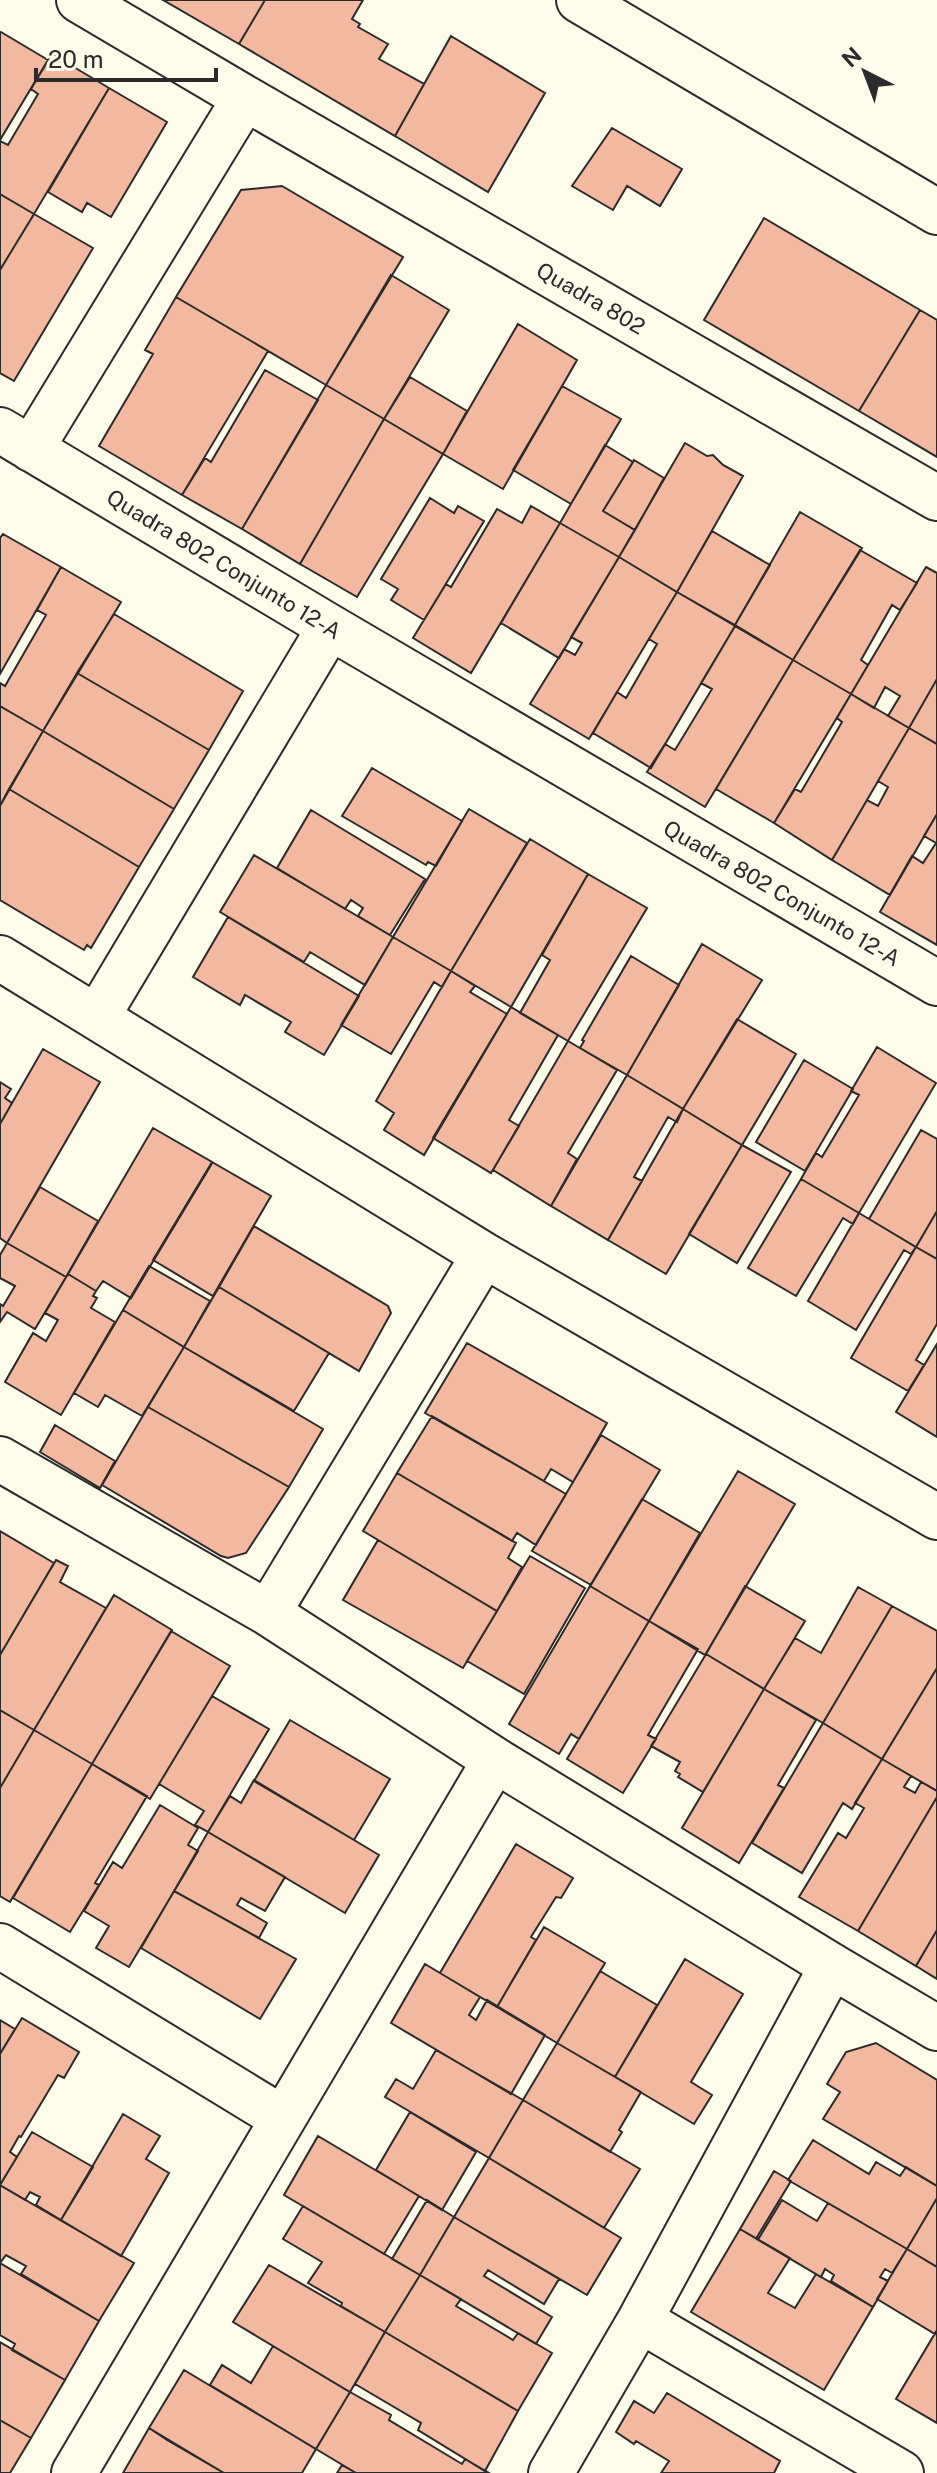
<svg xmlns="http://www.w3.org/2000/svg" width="937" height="2473" font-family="'Public Sans',sans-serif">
<rect width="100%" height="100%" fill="#fdfbea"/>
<path fill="#f2b8a0" stroke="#2b2b2b" stroke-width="2" d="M163,0H265L239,44Z
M265,0H363L352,19L360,24L358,27L388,44L379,59L424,84L395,136L239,44Z
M1,32L48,60L0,140V33Z
M451,36L545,93L488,192L395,136Z
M52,54L109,88L34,214L0,194V141L8,145L38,94L31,89Z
M109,88L167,122L111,217L87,203L82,212L48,192Z
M612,128L682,169L660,206L627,186L613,210L572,186Z
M282,186L403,257L326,385L176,297L241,190Z
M0,194L34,214L0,270Z
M34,214L93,248L14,381L0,373V270Z
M764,218L920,310L859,411L704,320Z
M391,275L449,310L384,419L326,385Z
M176,297L268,351L182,495L99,446L153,354L145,350Z
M920,310L937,320V457L859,411Z
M518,324L577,360L503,489L443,454Z
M265,370L318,400L242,529L182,495L205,458L211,462Z
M410,377L467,411L443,454L384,419Z
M326,385L384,419L300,564L242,529Z
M562,386L621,419L571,504L513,470Z
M384,419L443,454L357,597L300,564Z
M685,443L707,456L713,455L723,465L743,476L677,592L619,557Z
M605,445L633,462L603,511L635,530L619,557L560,523Z
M634,460L664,478L635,530L603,511Z
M430,498L454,513L458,506L484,521L424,620L391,600L398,589L381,579Z
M531,506L560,523L471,673L413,638L446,584L451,587L497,509L522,523Z
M800,512L862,548L793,660L735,625Z
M560,523L619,557L559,658L501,623Z
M712,531L770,565L735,625L677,592Z
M3,534L61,567L0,674V538Z
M860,550L917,583L900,610L892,605L861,660L868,665L851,694L793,660Z
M619,557L677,592L589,739L530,704L564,649L575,655L582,643L571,637Z
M61,567L121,602L43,731L0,706V683L5,686L46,615L37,610Z
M926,567L937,573V679L909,728L888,716L900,696L885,687L874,708L851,694Z
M677,592L735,626L651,768L593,733L617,692L626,698L657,644L649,639Z
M114,614L243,691L209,750L77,673Z
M735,626L793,660L705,807L647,772L665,744L675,750L712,689L701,683Z
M793,660L851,694L774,823L716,789Z
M77,673L209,750L174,809L43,731Z
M937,679V744L909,728Z
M851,694L909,728L832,860L774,823L795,789L801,792L842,722L837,718Z
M0,706L43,731L0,806Z
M909,728L937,744V814L890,895L832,860L867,800L878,806L888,787L878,781Z
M43,731L174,809L139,867L9,789Z
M372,768L462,821L436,866L428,862L426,865L342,816Z
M9,789L139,867L91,948L87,945L84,950L0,900V806Z
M469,809L527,843L451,971L393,937Z
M311,810L425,879L390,935L358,916L363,908L351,900L345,909L277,868Z
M937,814V945L880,912L912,856L923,863L936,843L924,836Z
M530,839L588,874L511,1007L451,971Z
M254,855L393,937L365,985L310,952L304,962L220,912Z
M588,874L647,908L568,1041L520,1013L550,960L542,955Z
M228,917L359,996L324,1055L285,1032L291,1022L245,995L240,1005L193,977Z
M393,937L451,971L442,987L434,982L391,1054L341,1025Z
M702,944L762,980L683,1109L627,1075Z
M631,956L679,985L627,1075L580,1048L584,1041L582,1040Z
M451,971L475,986L470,992L507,1014L424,1155L384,1130L394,1113L376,1101Z
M511,1007L558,1035L509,1120L519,1126L491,1173L433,1138Z
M737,1019L796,1054L742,1145L683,1109Z
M568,1041L617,1070L568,1153L577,1159L551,1206L493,1170Z
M877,1047L936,1083L859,1213L801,1179L816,1153L822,1157L859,1095L851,1091Z
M43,1049L100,1082L7,1243L0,1238V1124Z
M804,1060L853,1089L805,1171L756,1142Z
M627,1075L683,1109L677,1122L668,1117L634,1177L642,1181L608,1240L551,1206Z
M0,1082L11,1089L5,1098L12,1103L0,1124Z
M683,1109L742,1145L666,1274L608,1240Z
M153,1128L212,1162L211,1165L131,1298L103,1281L96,1291L68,1274Z
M921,1130L937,1139V1211L916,1247L869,1219Z
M742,1145L791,1172L737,1263L689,1234Z
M212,1162L271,1196L213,1296L153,1260Z
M801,1179L859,1213L853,1224L843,1218L796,1296L748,1268Z
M40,1187L98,1221L66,1277L7,1243Z
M937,1211V1259L916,1247Z
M859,1213L916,1247L911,1254L904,1250L856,1330L808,1301Z
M254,1226L388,1306L391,1313L359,1371L219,1287Z
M7,1243L66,1277L35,1329L7,1312L0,1322V1304L3,1306L15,1286L0,1278V1255Z
M916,1247L937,1259V1324L916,1360L924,1365L908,1391L851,1358Z
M149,1266L210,1301L184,1347L123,1310Z
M68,1274L96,1291L93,1296L97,1298L91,1308L115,1322L61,1415L5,1382L33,1333L46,1341L58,1320L45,1313Z
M219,1287L329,1353L294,1411L184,1347Z
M123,1310L184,1347L142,1416L105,1395L98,1407L74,1393Z
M467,1343L607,1423L573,1482L551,1469L544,1481L425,1413Z
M937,1344V1437L896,1412Z
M184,1347L323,1429L289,1487L148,1407Z
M148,1407L289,1487L246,1553L228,1558L221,1556L102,1485Z
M432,1416L566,1494L536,1545L517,1533L512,1541L397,1473Z
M55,1425L115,1461L100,1488L40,1452Z
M601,1435L660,1470L591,1585L532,1551Z
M738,1471L795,1504L705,1655L649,1621Z
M397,1473L516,1543L508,1558L522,1567L497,1611L363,1531Z
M642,1499L700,1533L649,1621L590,1586Z
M0,1531L54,1563L0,1655Z
M378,1540L497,1611L463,1668L343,1600Z
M530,1556L585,1588L524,1694L467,1661Z
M56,1560L68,1566L60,1582L106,1608L34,1730L0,1710V1655Z
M590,1586L649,1621L579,1739L571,1734L559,1754L509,1724Z
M745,1586L805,1621L764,1689L706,1654Z
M858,1587L892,1606L823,1723L764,1689L795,1638L821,1653Z
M114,1595L172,1630L92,1764L34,1730Z
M892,1606L937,1631V1668L882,1759L823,1723Z
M649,1621L698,1649L648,1735L656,1739L623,1793L567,1759Z
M171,1631L230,1666L150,1799L92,1764Z
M706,1654L764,1689L703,1792L678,1777L680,1774L675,1771L680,1762L651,1746Z
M937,1668V1791L882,1759Z
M764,1689L816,1720L778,1785L784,1788L739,1863L682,1828Z
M212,1696L269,1729L208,1832L195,1825L204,1811L159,1784Z
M0,1710L34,1730L0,1788Z
M290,1720L390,1779L354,1840L254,1781Z
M823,1723L882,1759L852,1809L843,1803L802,1873L752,1843Z
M34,1730L92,1764L10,1902L0,1896V1788Z
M882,1759L911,1776L904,1787L915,1793L921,1782L937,1791V1797L858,1931L799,1897L838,1833L846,1838L864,1808L855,1803Z
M92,1764L147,1796L95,1883L99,1885L70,1932L13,1898Z
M254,1780L379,1855L345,1913L208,1832L230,1796L241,1803Z
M937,1797V1930L916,1966L858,1931Z
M160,1805L198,1828L188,1845L198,1851L129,1967L96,1948L109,1926L84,1911L113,1862L122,1868Z
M208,1832L285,1877L265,1911L241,1898L237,1905L267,1923L259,1938L174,1891Z
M516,1844L573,1878L561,1898L556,1897L531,1937L536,1940L497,2007L440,1973Z
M174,1891L296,1959L260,2019L141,1948Z
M544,1927L605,1963L557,2043L497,2007Z
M937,1930V1979L916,1966Z
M685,1959L743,1994L691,2082L712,2095L694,2124L615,2077Z
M425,1964L480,1997L469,2015L476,2020L487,2000L545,2035L511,2094L391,2023Z
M600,1971L657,2005L615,2077L557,2043Z
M22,2018L79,2052L64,2078L58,2075L21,2137L19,2136L10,2152L17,2157L0,2185V2054Z
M0,2020L15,2029L0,2054Z
M557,2043L641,2092L619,2130L622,2132L610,2152L523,2100Z
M876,2043L937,2080V2186L823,2119L840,2092L827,2084L846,2052Z
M436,2050L523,2100L489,2158L385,2097L396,2079L413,2089Z
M523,2100L640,2169L604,2228L489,2158Z
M410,2112L476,2152L442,2210L376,2170Z
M123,2114L160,2136L146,2159L169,2173L121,2256L61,2220Z
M32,2132L93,2167L61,2220L36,2205L40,2197L30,2192L25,2200L0,2185Z
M318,2136L419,2196L384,2254L284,2195Z
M813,2140L869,2174L876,2162L900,2176L906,2167L937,2186V2198L907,2249L788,2180Z
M489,2158L621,2238L587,2295L454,2217Z
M774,2171L791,2181L757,2237L759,2238L782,2200L817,2221L828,2203L907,2249L892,2273L885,2269L880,2277L888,2281L873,2307L831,2281L834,2275L825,2269L821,2277L740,2229Z
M0,2185L134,2263L99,2321L21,2274L26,2266L6,2255L0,2263Z
M937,2198V2267L907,2249Z
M427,2200L454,2217L420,2275L392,2259Z
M303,2206L420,2275L385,2332L341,2306L342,2303L308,2283L322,2262L283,2239Z
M454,2217L559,2279L544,2304L488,2270L484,2276L552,2317L536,2344L420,2275Z
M740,2229L790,2258L768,2293L795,2308L816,2274L873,2307L824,2390L691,2312Z
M907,2249L937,2267V2330L935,2334L877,2299Z
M0,2263L99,2321L65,2380L12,2350L15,2344L0,2335Z
M269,2265L385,2332L350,2392L233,2322Z
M420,2275L461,2299L456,2306L513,2340L518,2333L552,2353L518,2411L385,2332Z
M937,2330V2423L896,2399Z
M385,2332L518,2411L485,2471L418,2430L421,2423L355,2384Z
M0,2342L65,2380L31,2438L0,2420Z
M273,2346L350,2392L316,2449L210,2385L222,2365L251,2383Z
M184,2370L316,2449L302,2473H224L149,2428Z
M350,2392L391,2415L389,2420L462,2464L465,2459L489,2473H356L316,2449Z
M667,2393L780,2461L774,2473H661L669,2461L636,2441L634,2444L616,2432L634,2401L654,2413Z
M0,2420L31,2438L10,2473H0Z
M149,2428L167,2440L224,2473H123Z
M342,2465L356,2473H337Z"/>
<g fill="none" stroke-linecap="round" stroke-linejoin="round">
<defs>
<path id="minor" d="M79,0L245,98L937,498
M579,0L937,212
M0,430L330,627L937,983
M31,449L245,98
M0,958L484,1255L937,1517
M97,1017L330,627
M0,1459L268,1613L495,1760L832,1966L937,2028
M268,1613L484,1255
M0,1946L282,2118
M640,2320L901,2473
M74,2473L495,1760
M551,2473L640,2320L832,1966"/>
</defs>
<use href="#minor" stroke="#2b2b2b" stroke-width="48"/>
<use href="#minor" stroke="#fdfbea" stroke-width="44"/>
</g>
<g text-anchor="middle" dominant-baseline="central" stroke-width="6" stroke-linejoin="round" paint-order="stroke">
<g font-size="22" fill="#2b2b2b" stroke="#fdfbea">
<text transform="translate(591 298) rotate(30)">Quadra 802</text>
<text transform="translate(224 564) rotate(31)">Quadra 802 Conjunto 12-A</text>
<text transform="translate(782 893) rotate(30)">Quadra 802 Conjunto 12-A</text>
</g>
</g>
<g transform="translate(865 72) rotate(318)" stroke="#fdfbea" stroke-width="6" paint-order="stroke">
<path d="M0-6L14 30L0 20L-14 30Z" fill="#2b2b2b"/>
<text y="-12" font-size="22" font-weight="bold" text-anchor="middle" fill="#2b2b2b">N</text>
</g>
<path d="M36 68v12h180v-12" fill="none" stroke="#2b2b2b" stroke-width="4"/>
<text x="48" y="68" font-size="24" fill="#2b2b2b" stroke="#fdfbea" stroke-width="6" paint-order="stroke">20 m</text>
</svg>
